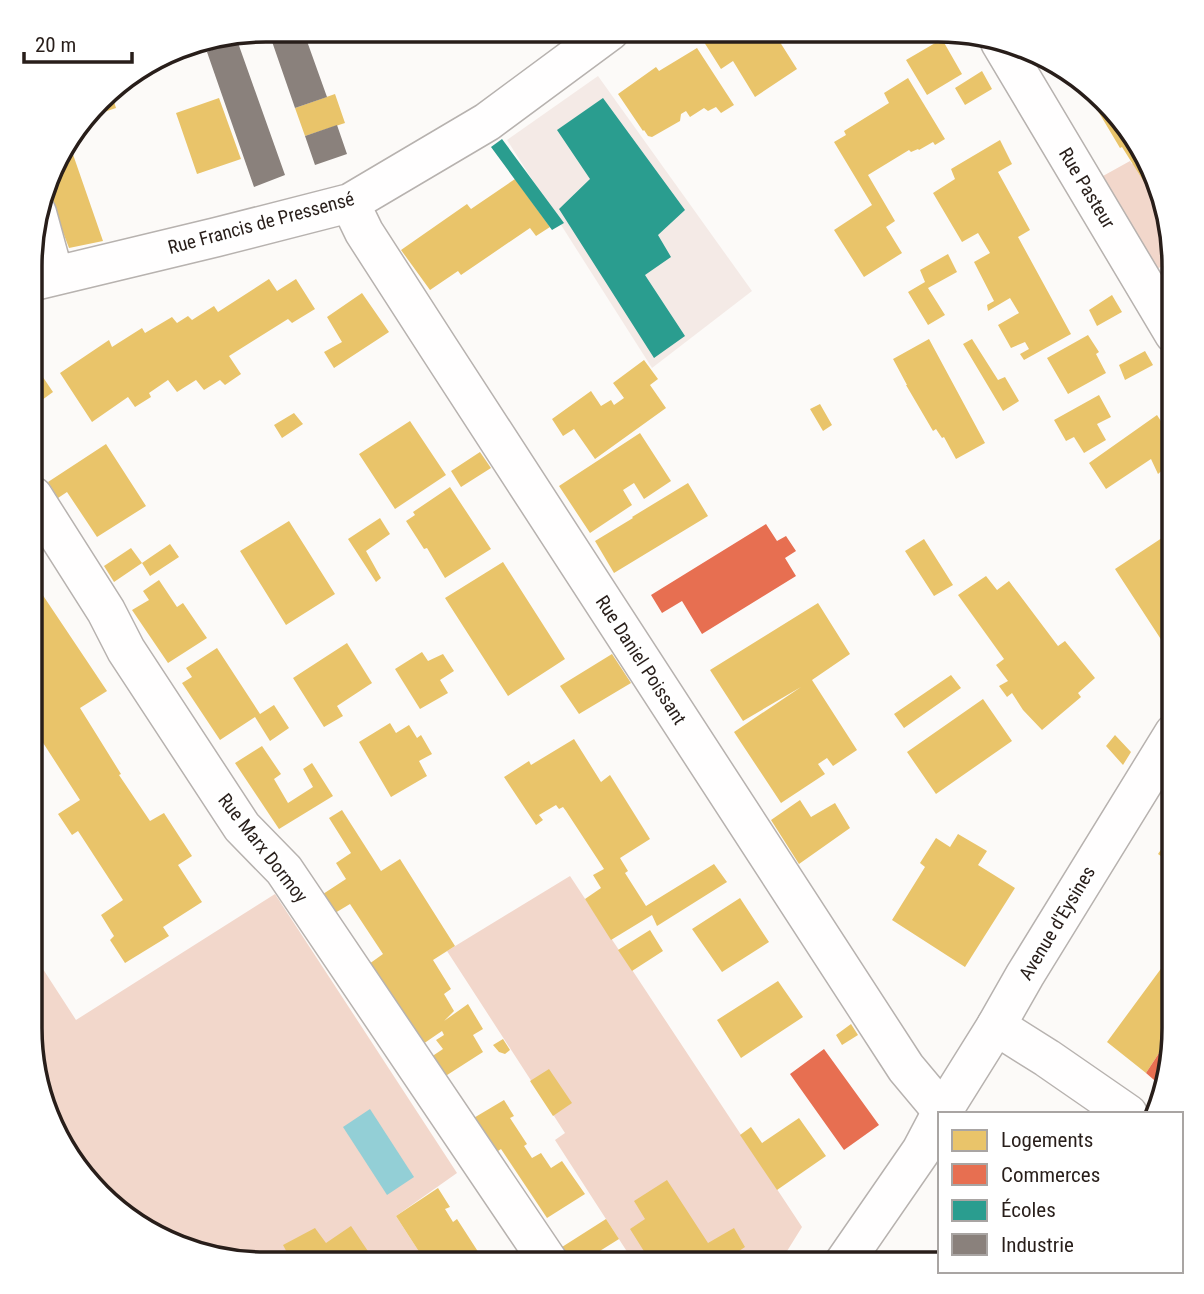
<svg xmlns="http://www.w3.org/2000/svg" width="1204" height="1294" font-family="'Roboto Condensed',sans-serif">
<rect width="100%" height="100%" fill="#fcfaf8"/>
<path fill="#f4eae6" d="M598,76L752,291L652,368L507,140Z"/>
<path fill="#f2d7cb" d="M1142,158L1174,251V259L1157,269L1103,176L1130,161L1132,164Z
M570,876L802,1227L779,1264H635L555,1140L565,1133L447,951Z
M275,894L457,1173L396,1216L427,1264H251L148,1233L70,1160L30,1043L31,972L41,966L76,1020Z"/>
<path fill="#93cfd6" d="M370,1109L414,1177L387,1195L343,1127Z"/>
<path fill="#e9c46a" d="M697,31H790L778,39L797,69L755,97L733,61L721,69Z
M942,39L962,74L927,95L906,60Z
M697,48L734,105L721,113L716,107L708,111L704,108L690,117L686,111L681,114L680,121L652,137L648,136L644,130L643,131L618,94L656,67L659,71Z
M982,71L992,89L965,105L955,88Z
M908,78L945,139L935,145L933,142L919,150L918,149L911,152L909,150L868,175L895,221L886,227L902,253L864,277L834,230L872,205L834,142L846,135L844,131L889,103L884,93Z
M110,89L116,108L86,118L104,96Z
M335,94L345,123L305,136L295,108Z
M219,98L241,159L197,174L176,113Z
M1096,99L1134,134L1158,204L1122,147L1120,148L1092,101Z
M68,140L103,241L69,248L46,188L61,148Z
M1000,140L1012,164L998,172L1030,230L1018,237L1071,334L1024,360L1020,354L1029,349L1025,342L1011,348L998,325L1019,313L1010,298L988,311L987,305L994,301L974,262L990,253L978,233L962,242L933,193L955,179L951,169Z
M515,179L550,227L536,236L530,228L461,275L458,271L430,290L401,250L467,204L471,209Z
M948,254L957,272L928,288L945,315L928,325L908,292L925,282L920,270Z
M269,279L277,291L296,279L315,309L292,323L288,319L229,356L241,374L225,385L220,380L204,390L196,380L177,392L168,380L149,393L151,397L135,407L128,397L92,422L60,373L109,340L112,347L142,328L145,333L172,317L177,323L188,316L192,320L214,306L218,312Z
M362,293L389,332L334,368L324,352L342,342L327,317Z
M1112,295L1122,312L1097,326L1089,310Z
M1088,335L1099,352L1096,354L1106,373L1068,394L1047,358Z
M929,339L985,443L956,459L944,437L942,438L936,429L933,431L906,385H907L893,359Z
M972,339L998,380L1005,377L1019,401L1003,411L963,344Z
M1145,351L1153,365L1125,380L1119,365Z
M644,360L658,379L650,385L666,408L595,459L574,429L563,436L552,419L591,391L601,406L611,400L614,405L624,398L613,383Z
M34,364L53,392L42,400L40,399L33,403Z
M1099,395L1111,417L1097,424L1106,440L1084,453L1074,437L1066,441L1054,420Z
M820,404L832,425L823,431L810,409Z
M294,413L303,424L282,438L274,425Z
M1157,415L1174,441V460L1158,474L1151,459L1106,489L1089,463Z
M410,421L446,475L395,509L359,454Z
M640,433L671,481L644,499L634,483L623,490L632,505L590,533L559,486Z
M106,444L146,506L97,537L67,492L58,498L48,482Z
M480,452L491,468L461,487L451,471Z
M688,483L708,516L614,573L595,541L633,518L632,517Z
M450,487L491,549L445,578L427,548L424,549L406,521L415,515L413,512Z
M380,518L390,534L366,551L381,578L376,582L348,539Z
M289,521L335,594L286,625L240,551Z
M1174,530V638L1164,644L1115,569Z
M924,539L953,585L934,596L905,551Z
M170,544L179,557L150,576L142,563Z
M131,548L142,563L114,582L104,566Z
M503,562L565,659L508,696L445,598Z
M986,576L997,590L1009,581L1058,646L1065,641L1095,678L1078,693L1081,697L1042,730L1023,710L1012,693L1007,697L999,686L1008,681L996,665L1004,659L958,595Z
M32,579L107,691L80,708L121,774L119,775L150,821L164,813L192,856L178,865L202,902L163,927L169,936L125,963L110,940L114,936L101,915L123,900L78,831L72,835L58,814L80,800L38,735L34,738L32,735Z
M159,580L177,607L183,603L207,638L168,663L132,610L149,600L143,591Z
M818,603L850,654L812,680L857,750L833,766L827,758L818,764L825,774L781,803L734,732L801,687L743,721L710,670Z
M347,643L372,683L337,706L343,716L324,727L293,678Z
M217,648L260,714L274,705L289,728L270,741L255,717L220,740L182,683L192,677L186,668Z
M422,652L428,661L443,654L454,671L440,680L448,693L420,709L395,669Z
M612,654L631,683L579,714L560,686Z
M951,675L961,688L904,728L894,714Z
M983,699L1012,741L936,794L907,752Z
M390,723L396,733L409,725L417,738L421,735L432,754L419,761L427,776L391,797L359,742Z
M1115,735L1131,752L1123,765L1106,746Z
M574,739L601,782L610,775L650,839L620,858L628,871L625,873L646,906L714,864L727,882L657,926L652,915L611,940L585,899L601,888L593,875L604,869L566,811L563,807L559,809L556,805L539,815L543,820L536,825L504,777L529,761L531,765Z
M262,746L281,774L274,779L288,803L313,787L303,769L312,763L333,796L279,829L235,763Z
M800,800L811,817L835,803L850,828L799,864L771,820Z
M342,810L381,871L400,859L455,946L433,960L451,989L444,994L454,1011L444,1021L468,1004L483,1029L473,1035L483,1052L444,1077L431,1057L443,1049L436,1040L444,1035L442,1031L423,1044L369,964L383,954L350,904L335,913L323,894L346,879L336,863L351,853L329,818Z
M958,834L987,851L978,865L1015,888L965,967L892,920L925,867L920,863L936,838L950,847Z
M1171,835L1174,837V865L1158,854Z
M740,898L769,942L722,972L692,929Z
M650,930L663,951L632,971L618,950Z
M1174,951V1023L1160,1045L1163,1047L1146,1073L1107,1042Z
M778,981L803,1017L741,1058L717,1020Z
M851,1024L858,1035L842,1045L836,1035Z
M503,1039L510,1050L505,1054L499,1052L493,1045Z
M549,1069L572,1103L553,1116L530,1081Z
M504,1100L514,1116L510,1118L527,1144L524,1146L532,1158L541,1153L551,1168L562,1161L585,1194L547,1218L501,1149L495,1153L472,1119Z
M799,1118L826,1156L777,1190L740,1135L751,1127L762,1143Z
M667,1180L708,1243L734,1228L745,1247L720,1264H652L630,1229L645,1219L634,1201Z
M438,1188L450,1207L445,1209L453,1222L457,1219L486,1264H427L396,1216Z
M606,1219L619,1239L579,1264H574L562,1247Z
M351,1226L374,1260L389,1250L399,1264H293L283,1245L315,1228L326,1243Z"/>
<path fill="#e76f51" d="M766,524L777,541L786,536L796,551L785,558L796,576L702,634L682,601L662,613L651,595Z
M1174,1023V1043L1161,1086L1146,1073L1163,1047L1160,1045Z
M824,1049L879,1125L844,1150L790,1074Z"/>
<path fill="#2a9d8f" d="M603,98L685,210L658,235L671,257L645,275L685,336L654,358L559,209L590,179L557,130Z
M502,139L564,223L552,230L491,147Z"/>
<path fill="#8a817c" d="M268,30H303L327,97L295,108Z
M237,40L285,175L254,187L207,52Z
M337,125L347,154L315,165L305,136Z"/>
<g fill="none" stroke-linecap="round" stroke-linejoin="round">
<defs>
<path id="street" d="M1000,42L1174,334
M350,203L364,232L440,350L906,1068L942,1111
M37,213L54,275
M34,281L217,237L350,203L487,122L610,31
M33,496L106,611L126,650L242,827L284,870L550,1264
M996,1026L1047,1058L1128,1114"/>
<path id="secondary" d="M941,1114L996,1026L1025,975L1174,733
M843,1264L921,1151L940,1115"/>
</defs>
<use href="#street" stroke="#b7b2af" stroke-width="41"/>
<use href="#secondary" stroke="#b7b2af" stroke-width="41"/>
<use href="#street" stroke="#fffefe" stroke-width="38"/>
<use href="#secondary" stroke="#fffefe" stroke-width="38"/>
</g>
<g text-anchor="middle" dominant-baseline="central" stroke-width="7" stroke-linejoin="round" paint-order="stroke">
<g font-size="19" fill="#281e1a" stroke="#fff">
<text transform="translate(1087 188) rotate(59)">Rue Pasteur</text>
<text transform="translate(261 223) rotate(-15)">Rue Francis de Pressensé</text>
<text transform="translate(641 660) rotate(57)">Rue Daniel Poissant</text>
<text transform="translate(263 848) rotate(52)">Rue Marx Dormoy</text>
<text transform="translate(1057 923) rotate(-59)">Avenue d'Eysines</text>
</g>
</g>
<path d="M0 0H1204V1294H0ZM266 42H938A224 224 0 0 1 1162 266V1028A224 224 0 0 1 938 1252H266A224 224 0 0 1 42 1028V266A224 224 0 0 1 266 42Z" fill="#fff" fill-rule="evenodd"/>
<path fill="none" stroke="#281e1a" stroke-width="3.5" d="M266 42H938A224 224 0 0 1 1162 266V1028A224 224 0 0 1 938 1252H266A224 224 0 0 1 42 1028V266A224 224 0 0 1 266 42Z"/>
<rect x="938" y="1112" width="245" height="161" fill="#ffffff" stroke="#a9a5a3" stroke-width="2"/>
<rect x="952" y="1130" width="35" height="21" fill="#e9c46a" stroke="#a9a5a3" stroke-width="2"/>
<text x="1001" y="1147" font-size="21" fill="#281e1a">Logements</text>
<rect x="952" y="1164" width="35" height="21" fill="#e76f51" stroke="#a9a5a3" stroke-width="2"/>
<text x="1001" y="1182" font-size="21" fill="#281e1a">Commerces</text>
<rect x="952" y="1200" width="35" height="21" fill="#2a9d8f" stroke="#a9a5a3" stroke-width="2"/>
<text x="1001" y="1217" font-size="21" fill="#281e1a">Écoles</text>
<rect x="952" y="1234" width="35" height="21" fill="#8a817c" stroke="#a9a5a3" stroke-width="2"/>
<text x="1001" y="1252" font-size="21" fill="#281e1a">Industrie</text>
<path d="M24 52v10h108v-10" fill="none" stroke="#281e1a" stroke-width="3.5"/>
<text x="35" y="52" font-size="21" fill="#281e1a" stroke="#ffffff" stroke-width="5" paint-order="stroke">20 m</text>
</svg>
